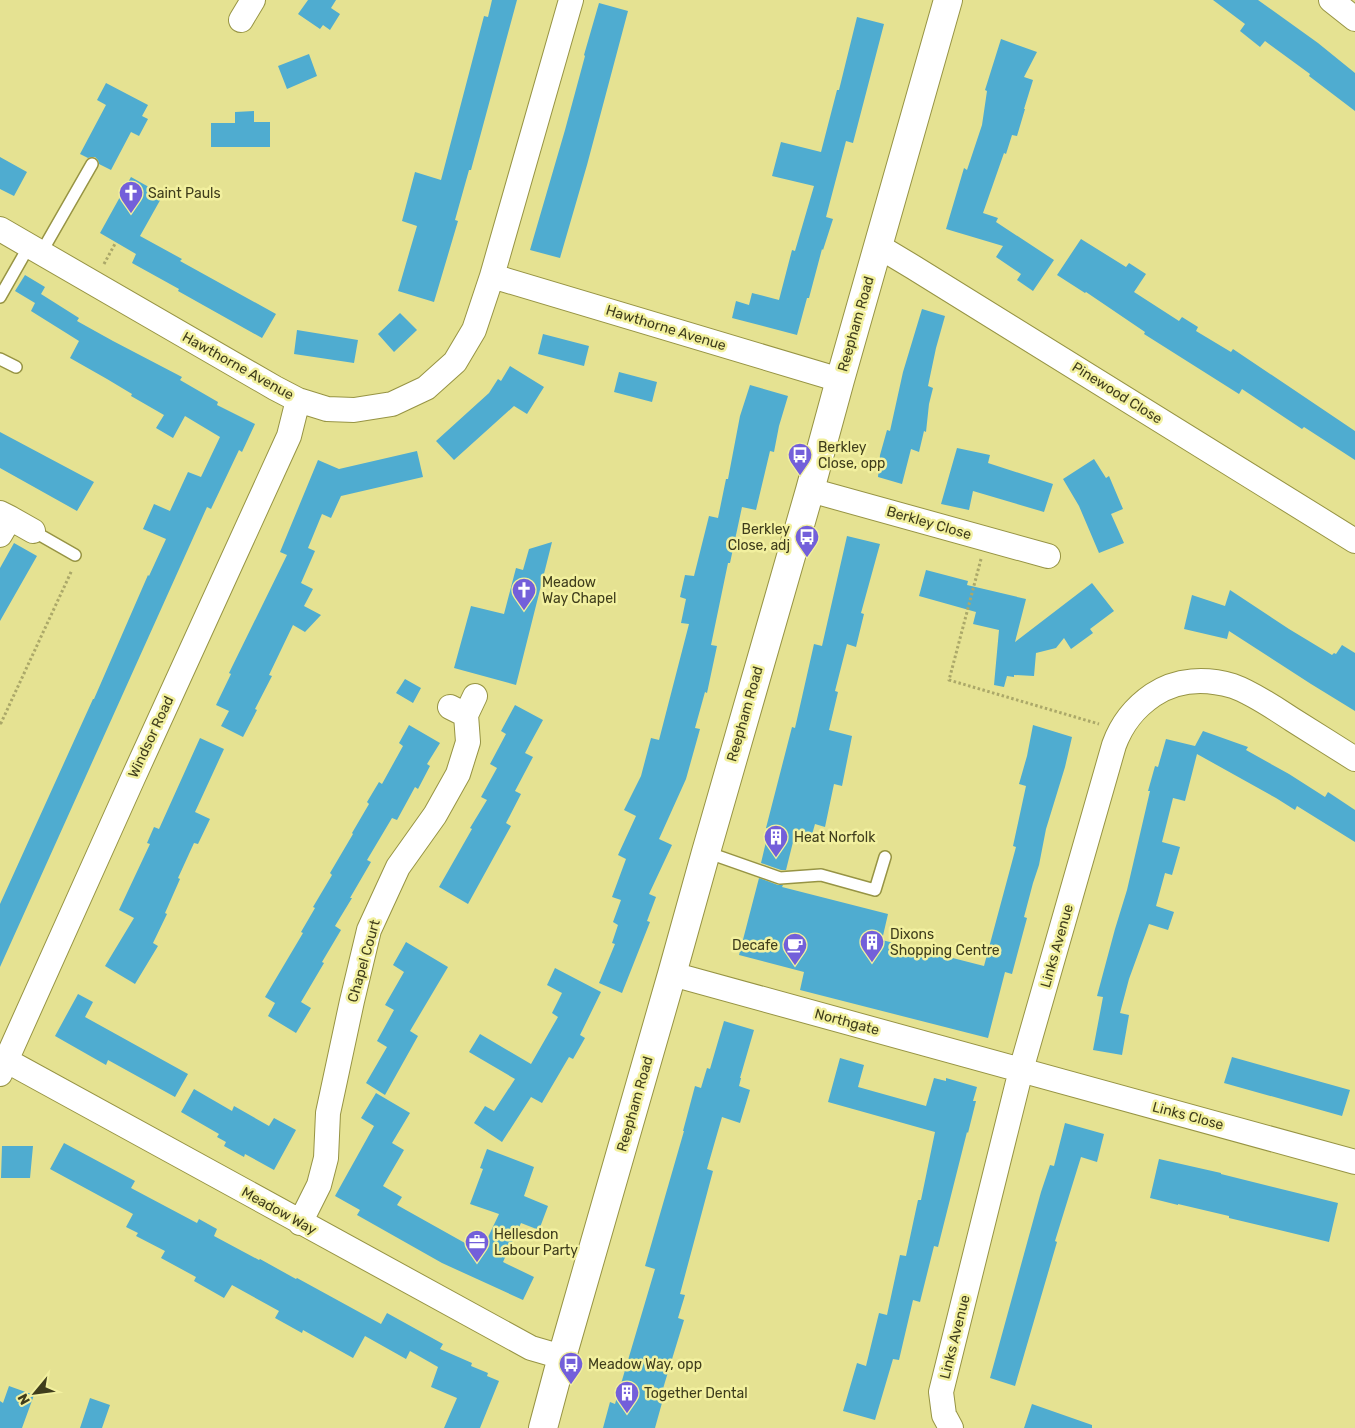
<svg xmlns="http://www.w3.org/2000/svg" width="1355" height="1428" font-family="Rubik,sans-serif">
<rect width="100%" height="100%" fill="#e5e292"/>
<path fill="#4facd0" d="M308,0H336L331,8L340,14L330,30L323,25L320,29L298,14Z
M492,0H517L471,170H469L455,220L458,221L434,302L398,291L417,226L402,221L415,172L441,180L484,16L488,17Z
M1213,0H1258L1318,43L1355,73V111L1309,76L1310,74L1265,41L1260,47L1240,31L1245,24Z
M599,3L628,11L587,165L560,258L530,250L565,130L585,56L584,55Z
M857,17L884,24L853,143L846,141L826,217L833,219L823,250L822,249L809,298H807L797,335L732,318L736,301L749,305L752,293L779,300L792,250L795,251L814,186L772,176L781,142L821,152L837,90H839Z
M1001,39L1037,52L1024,77L1033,80L1024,109H1025L1017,136L1012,135L1006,154L1004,153L983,213L998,218L996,222L1054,260L1033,291L1017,280L1021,274L996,257L1003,246L946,229L964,168L967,170L982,125L987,91L985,90Z
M309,54L317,76L287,89L278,66Z
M106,83L148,105L142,116L148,119L139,136L131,132L111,170L99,164L98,160L95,157H91L88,158L80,154L106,105L97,100Z
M254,111V122H270V147H211V123H235V112Z
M0,157L27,172L14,196L0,189Z
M131,177L163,195L140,236L182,259L180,261L276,314L262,338L178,291L179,289L132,263L136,254L100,233Z
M1081,239L1126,267L1129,263L1146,274L1134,292L1179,321L1182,317L1198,327L1196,331L1231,352L1233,349L1355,431V460L1304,427L1302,429L1242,389L1239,394L1144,334L1145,332L1086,292L1085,293L1057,275Z
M25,275L45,287L41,294L79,318L77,321L113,341L182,377L180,380L218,402L217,405L255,424L242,452L239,450L211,509L207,507L0,967V904L93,699H94L148,575L149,576L166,539L143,529L154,504L170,511L188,472L201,477L220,437L185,416L173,438L156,428L164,415L131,396L132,394L107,379L70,358L79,341L31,311L35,303L15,291Z
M922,309L945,316L936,348L928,386L933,388L929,404L926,432L924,431L919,452L911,449L902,484L878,477L880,455L887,430L890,431L903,372Z
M400,313L417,330L394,352L378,334Z
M297,330L358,340L354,363L294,354Z
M543,334L589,346L584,366L538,354Z
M510,366L544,387L527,414L514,406L454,460L436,441L489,393L498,379L501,381Z
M619,372L657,382L652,402L614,392Z
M750,385L788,396L779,426L774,452L770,451L756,510L742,507L730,563H728L711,645L717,646L707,693L705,692L695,728L700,729L686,779L659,839L672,845L649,894L656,897L647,921L650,922L622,993L599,983L615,944L612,943L618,925L613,922L621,900L612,897L626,859L618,855L636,816L624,810L641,776L651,738L659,740L689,624L681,623L686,599L680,597L685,575L694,576L709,516L718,518L726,479H728L740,416Z
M0,432L94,482L77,511L0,468Z
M957,448L990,455L988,463L1053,484L1044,512L973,491L969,510L941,504Z
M417,451L423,477L341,496L331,518L322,514L308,548L315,551L301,583L313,589L304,606L321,615L305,632L293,625L269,675L272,676L255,709L257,710L243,737L221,726L229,711L216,705L231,674L229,673L287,555L280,552L318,460L339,469Z
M1094,459L1106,478L1109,476L1123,509L1111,514L1124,543L1099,553L1079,506L1063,479Z
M847,536L880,544L861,613L864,614L856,647L847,644L835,691L838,692L829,730L852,736L842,786L834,784L825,827L815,824L811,838L795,834L786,870H781L761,863L769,829L766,828L792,727L795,728L814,644L822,646Z
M552,542L516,685L454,668L471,606L504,614L516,568L523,570L529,549Z
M14,543L37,556L0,621V568Z
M926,570L968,581L967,585L1026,599L1015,642L1092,583L1114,611L1090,629L1093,633L1071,649L1064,638L1056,648L1036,653L1034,676L1014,675V677L1007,676L1004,687L994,685L999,630L973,624L976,612L919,596Z
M1230,590L1289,629L1332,655L1334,653L1336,654L1342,645L1355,653V711L1311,684L1229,631L1227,639L1184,629L1192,595L1225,606Z
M405,679L421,688L413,703L396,693Z
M515,705L543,720L525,753L533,757L515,791L521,794L506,823L511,826L468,904L439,887L472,829L470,828L487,800L481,797L497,768L490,764L506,734L501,731Z
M409,725L440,743L427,764L430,766L418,789L415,787L397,820L392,818L367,860L371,862L350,898H352L335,926L341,930L322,962L324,963L301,1002L311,1008L296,1033L268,1016L275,1003L265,997L303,933L301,932L315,908L313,907L332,875L330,873L353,834L352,833L369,804L367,802L379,782L382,784L403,746L399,743Z
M1033,725L1072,737L1065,767L1046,829L1039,865L1033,883L1024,917L1027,918L1012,974L1005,972L988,1038L800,990L804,972L739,955L759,878L778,885H783L782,887L888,914L882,940L984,966L1016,847L1013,846L1026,786L1019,784L1027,756Z
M1203,731L1248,747L1246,750L1289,774L1325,797L1328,792L1355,810V842L1297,806L1295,810L1276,798L1197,754L1185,801L1173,798L1162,842L1180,847L1172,875L1165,873L1156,906L1174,912L1168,930L1149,924L1129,979L1120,1013L1129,1015L1122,1055L1093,1050L1103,997L1097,996L1115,929L1127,890L1150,791H1148L1155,766L1158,767L1166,739L1195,746Z
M200,738L224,749L195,812L210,819L198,844L194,843L178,878L180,879L165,913L167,914L153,943L158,946L135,984L105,966L134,918L119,910L150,844L147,843L154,827L159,829Z
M406,942L448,967L410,1031L418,1036L385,1095L366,1083L387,1047L377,1041L394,1010L385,1005L404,972L393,965Z
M555,968L601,992L580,1035L585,1038L573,1059L569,1057L542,1103L531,1097L502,1142L474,1123L485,1106L494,1111L515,1079L469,1052L480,1034L531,1064L558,1017L552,1013L562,993L547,985Z
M78,994L93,1002L85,1017L188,1074L175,1097L108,1060L106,1065L55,1036Z
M724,1021L754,1030L740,1078H741L739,1086L750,1090L740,1123L722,1117L707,1169L713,1171L680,1294L685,1295L678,1318L684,1320L665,1382L662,1392H665L655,1428H603L610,1402L615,1404L655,1269L645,1266L684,1131H683L695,1086L701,1088L707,1068L710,1069Z
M1232,1057L1350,1090L1342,1116L1224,1083Z
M840,1058L864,1065L858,1087L926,1106L934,1078L946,1081V1078L977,1087L973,1101H976L968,1133L967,1132L938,1247L934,1246L920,1302L913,1300L899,1360L893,1359L875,1420L843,1411L857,1363L866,1366L879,1313L887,1315L900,1255L906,1256L918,1200H921L935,1132L828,1102Z
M194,1089L232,1111L234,1106L269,1126L274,1118L296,1130L274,1170L245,1154L244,1157L224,1146L226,1142L217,1137L219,1134L181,1112Z
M376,1093L410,1113L392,1143L404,1150L383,1186L402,1197L397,1205L481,1252L499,1214L470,1204L483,1169L480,1168L487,1149L534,1167L524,1196L548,1206L539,1230L521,1223L503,1262L534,1277L523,1300L442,1263L357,1215L360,1210L335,1196L374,1126L361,1118Z
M1065,1123L1104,1134L1097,1162L1081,1157L1055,1241L1057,1242L1015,1386L990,1378L1041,1192L1050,1165L1054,1166Z
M64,1143L135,1181L131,1188L197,1223L199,1219L217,1229L214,1236L259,1260L260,1259L296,1279L297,1278L381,1324L387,1313L443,1344L440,1349L472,1363L471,1366L488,1373L487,1376L499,1381L480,1428H444L457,1398L431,1387L438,1367L410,1351L406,1359L365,1336L353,1358L303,1330L302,1333L275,1318L279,1311L232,1285L224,1298L194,1281L196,1277L161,1258L165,1251L136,1236L138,1233L126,1227L133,1214L50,1169Z
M2,1146H33L30,1178H1Z
M1159,1159L1221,1173V1174L1338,1203L1329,1242L1229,1218V1216L1178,1204V1205L1150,1198Z
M9,1386L34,1395L22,1428H0V1401L3,1403Z
M90,1398L110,1405L102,1428H80Z
M1032,1404L1092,1425V1428H1024Z"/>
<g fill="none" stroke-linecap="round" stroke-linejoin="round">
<defs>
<path id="service" d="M41,253L92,164
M0,297L29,246
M0,359L16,367
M33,531L75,555
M706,852L780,878L821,875L875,890L885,857"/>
<path id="minor" d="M1331,0L1355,19
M241,20L253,0
M0,229L275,388L298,400L327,409L354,410L392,404L426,388L455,362L474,330L492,276L571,0
M878,246L913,267L1355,541
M492,276L840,380
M810,490L1048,556
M0,513L10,518L0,535
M10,518L33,531
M466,715L475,696
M672,974L1355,1162
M0,1057L531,1348L562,1357
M0,1074L133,778L289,436L298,400
M300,1223L319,1185L326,1158L328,1113L352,1001L369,930L398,867L435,815L458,774L468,742L466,715L450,707
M951,1428L944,1415L941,1392L1021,1070L1114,745C1122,723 1134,708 1153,695C1177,679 1206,678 1233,686C1253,693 1276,709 1293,720C1314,733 1334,746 1355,759"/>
<path id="tertiary" d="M543,1428L562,1357L672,974L706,852L810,490L840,380L948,0"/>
</defs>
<use href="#service" stroke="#979444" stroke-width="14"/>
<use href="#minor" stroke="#979444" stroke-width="26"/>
<use href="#tertiary" stroke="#979444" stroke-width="30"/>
<path stroke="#aba869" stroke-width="3" stroke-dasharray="2.5 2.5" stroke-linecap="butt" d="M104,264L116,242
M981,559L949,680L1099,724
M0,723H1L72,570"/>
<use href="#service" stroke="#fff" stroke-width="11"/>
<use href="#minor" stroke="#fff" stroke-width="24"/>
<use href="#tertiary" stroke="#fff" stroke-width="28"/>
</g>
<defs>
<symbol id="church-pin" viewBox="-11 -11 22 30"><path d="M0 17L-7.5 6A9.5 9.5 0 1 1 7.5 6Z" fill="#735fda" stroke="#f2f09f"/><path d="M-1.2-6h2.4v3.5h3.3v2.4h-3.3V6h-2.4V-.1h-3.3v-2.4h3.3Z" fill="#fff"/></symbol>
<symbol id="bus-pin" viewBox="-11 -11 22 30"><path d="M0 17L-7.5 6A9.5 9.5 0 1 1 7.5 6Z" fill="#735fda" stroke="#f2f09f"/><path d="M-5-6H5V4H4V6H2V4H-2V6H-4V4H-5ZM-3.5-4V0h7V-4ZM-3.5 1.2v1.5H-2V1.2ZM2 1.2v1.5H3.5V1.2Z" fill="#fff"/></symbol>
<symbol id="building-pin" viewBox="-11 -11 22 30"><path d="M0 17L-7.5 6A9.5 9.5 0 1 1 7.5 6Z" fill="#735fda" stroke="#f2f09f"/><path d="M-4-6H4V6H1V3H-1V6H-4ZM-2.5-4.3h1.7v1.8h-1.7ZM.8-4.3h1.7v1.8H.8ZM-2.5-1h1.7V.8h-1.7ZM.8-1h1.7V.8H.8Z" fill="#fff"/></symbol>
<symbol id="cafe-pin" viewBox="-11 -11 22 30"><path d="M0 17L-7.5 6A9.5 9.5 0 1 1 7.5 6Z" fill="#735fda" stroke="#f2f09f"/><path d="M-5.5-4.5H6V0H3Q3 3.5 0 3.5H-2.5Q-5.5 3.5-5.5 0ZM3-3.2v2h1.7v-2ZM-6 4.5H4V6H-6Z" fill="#fff"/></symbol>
<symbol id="office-pin" viewBox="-11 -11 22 30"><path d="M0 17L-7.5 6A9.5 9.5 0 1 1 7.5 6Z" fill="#735fda" stroke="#f2f09f"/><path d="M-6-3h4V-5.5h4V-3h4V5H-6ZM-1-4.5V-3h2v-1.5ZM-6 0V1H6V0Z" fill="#fff"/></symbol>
</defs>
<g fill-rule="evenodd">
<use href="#church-pin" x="117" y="179" width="28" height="38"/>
<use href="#bus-pin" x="786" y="441" width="28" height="38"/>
<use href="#bus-pin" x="793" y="523" width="28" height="38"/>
<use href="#church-pin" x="510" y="576" width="28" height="38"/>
<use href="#building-pin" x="762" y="823" width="28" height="38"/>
<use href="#building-pin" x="858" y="928" width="28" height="38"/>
<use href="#cafe-pin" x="781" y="931" width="28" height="38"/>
<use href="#office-pin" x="463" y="1228" width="28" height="38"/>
<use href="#bus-pin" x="557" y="1350" width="28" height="38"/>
<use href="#building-pin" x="613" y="1379" width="28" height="38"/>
</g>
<g text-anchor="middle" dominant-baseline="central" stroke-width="5" stroke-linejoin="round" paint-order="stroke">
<g font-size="14" fill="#3f3d1c" stroke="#f2f09f" text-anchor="start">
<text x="148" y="193">Saint Pauls</text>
<text x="818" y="447">Berkley<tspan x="818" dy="16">Close, opp</tspan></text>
<text x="790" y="529" text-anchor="end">Berkley<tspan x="790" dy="16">Close, adj</tspan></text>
<text x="542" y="582">Meadow<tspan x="542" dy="16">Way Chapel</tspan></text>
<text x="794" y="837">Heat Norfolk</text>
<text x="890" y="934">Dixons<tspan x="890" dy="16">Shopping Centre</tspan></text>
<text x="778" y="945" text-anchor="end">Decafe</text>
<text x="494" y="1234">Hellesdon<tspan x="494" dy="16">Labour Party</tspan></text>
<text x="588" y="1364">Meadow Way, opp</text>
<text x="644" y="1393">Together Dental</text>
</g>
<g font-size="14" fill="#3f3d1c" stroke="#f2f09f">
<text transform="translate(856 324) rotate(-74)">Reepham Road</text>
<text transform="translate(666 328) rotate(17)">Hawthorne Avenue</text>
<text transform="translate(238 366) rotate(29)">Hawthorne Avenue</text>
<text transform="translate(1117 393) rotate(32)">Pinewood Close</text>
<text transform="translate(929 523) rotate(16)">Berkley Close</text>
<text transform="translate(745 714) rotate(-74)">Reepham Road</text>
<text transform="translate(151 737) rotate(-65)">Windsor Road</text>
<text transform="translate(1057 946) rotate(-74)">Links Avenue</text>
<text transform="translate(364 961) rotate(-74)">Chapel Court</text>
<text transform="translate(847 1022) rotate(15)">Northgate</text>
<text transform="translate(635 1104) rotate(-74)">Reepham Road</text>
<text transform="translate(1188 1116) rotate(15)">Links Close</text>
<text transform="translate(279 1211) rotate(29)">Meadow Way</text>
<text transform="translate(955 1337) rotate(-76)">Links Avenue</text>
</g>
</g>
<g transform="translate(35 1393) rotate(241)" stroke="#f2f09f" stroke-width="4" paint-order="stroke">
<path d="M0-4L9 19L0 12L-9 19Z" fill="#3f3d1c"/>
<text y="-8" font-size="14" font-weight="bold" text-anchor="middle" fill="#3f3d1c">N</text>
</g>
</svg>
